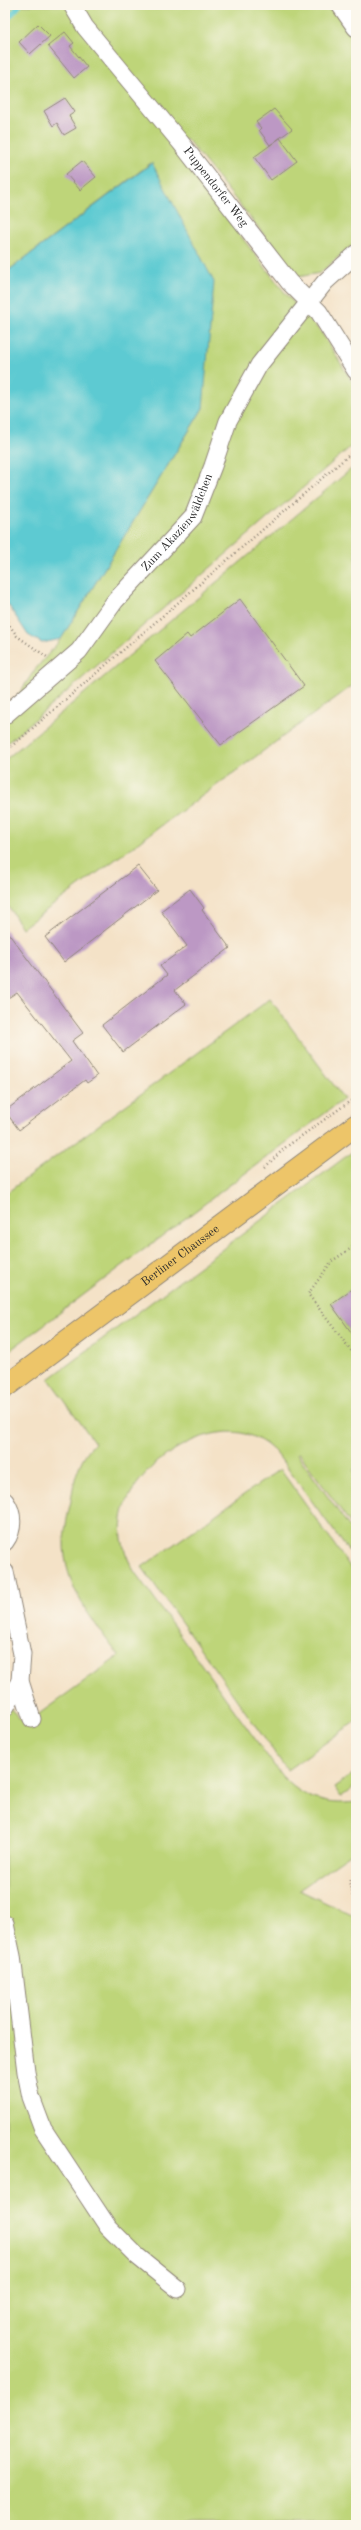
<svg xmlns="http://www.w3.org/2000/svg" width="361" height="2530" font-family="'Old Standard TT',serif">
<rect width="100%" height="100%" fill="#fbf7ec"/>
<filter id="ink" filterUnits="userSpaceOnUse"><feTurbulence type="fractalNoise" baseFrequency=".025" numOctaves="2"/><feDisplacementMap in="SourceGraphic" scale="8" xChannelSelector="R" yChannelSelector="G"/><feConvolveMatrix kernelMatrix="1 2 1 2 8 2 1 2 1" color-interpolation-filters="sRGB"/></filter>
<filter id="wash" filterUnits="userSpaceOnUse"><feTurbulence type="fractalNoise" baseFrequency=".012" numOctaves="4" result="noise"/><feDisplacementMap in="SourceGraphic" scale="16" xChannelSelector="R" yChannelSelector="G"/><feGaussianBlur stdDeviation="0.9" result="paint"/><feColorMatrix in="noise" values="0 0 0 0 0 0 0 0 0 0 0 0 0 0 0 0 0 1.4 0 .05"/><feComposite in="paint" operator="in"/></filter>
<g filter="url(#wash)">
<rect width="100%" height="100%" fill="#f4e2c7"/>
<path fill="#bed579" stroke="#748052" d="M5,5H356V242L320,273L298,277L186,138L172,148L286,294L321,332L332,349L356,388V442L5,745V715L34,671L61,639L203,408L151,163L5,273Z
M356,465V683L22,928L5,901V760Z
M270,999L344,1099L5,1354V1194Z
M356,1149V1286L331,1304L353,1335L356,1333V1468L353,1470L356,1474V1531L299,1453L297,1454L356,1536V1561L277,1454C267,1443 255,1436 241,1433C194,1425 128,1472 122,1519C119,1537 125,1555 134,1571L281,1775C302,1798 325,1806 356,1802V1850L299,1890L356,1917V2525H5V1703L25,1724L119,1656C93,1621 63,1586 64,1540C65,1527 68,1513 71,1501C74,1479 79,1458 95,1443L49,1379Z
M280,1469L356,1575V1721L287,1770L142,1567Z
M356,1772V1786L341,1797L334,1787Z"/>
<path fill="#5dcad2" stroke="#447a7e" d="M152,163L214,282L203,408L61,639L42,643L28,635L5,600V273Z"/>
<g fill="none" stroke-linecap="round" stroke-linejoin="round">
<path stroke="#5dcad2" stroke-width="5" d="M5,22L20,5"/>
</g>
<g id="blocks">
<path fill="#bc98c4" d="M38,24L50,36L30,54L19,42Z
M65,32L74,43L70,46L87,67L74,78L48,46Z
M65,98L75,112L69,116L76,128L64,135L57,123L53,126L44,111Z
M274,109L292,129L270,145L259,130L261,128L256,122Z
M280,138L297,161L271,180L254,157Z
M82,161L96,177L80,190L66,174Z
M240,599L304,686L221,745L155,661L187,634L190,638Z
M138,866L157,890L64,962L45,937Z
M190,889L204,908L202,910L230,948L175,990L186,1004L123,1052L102,1025L167,975L160,966L187,946L161,911Z
M5,929L83,1033L72,1041L97,1076L87,1083L85,1080L19,1130L5,1111L71,1061L17,992L5,1000Z
M356,1286V1339L331,1304Z"/>
</g>
</g>
<g filter="url(#ink)">
<use href="#blocks" fill-opacity="0" stroke="#908679" stroke-width="1"/>
<g fill="none" stroke-linecap="round" stroke-linejoin="round">
<defs>
<g id="minor">
<path id="s1" d="M72,5L85,27L181,143L289,282L319,312L356,371"/>
<path d="M340,5L356,28"/>
<path id="s2" d="M5,715L79,651L115,601L193,517L213,466L228,421L259,365L325,282L356,254"/>
<path d="M5,1501C14,1513 14,1530 5,1542"/>
<path d="M5,1572L22,1654L20,1681L32,1719"/>
<path d="M5,1708L20,1681"/>
<path d="M5,1924L12,1956L26,2072L31,2097L43,2129L108,2227L137,2256L178,2289"/>
</g>
<g id="major">
<path id="s3" d="M5,1387L356,1125"/>
</g>
</defs>
<use href="#minor" stroke="#908679" stroke-width="19"/>
<use href="#major" stroke="#908679" stroke-width="23"/>
<path stroke="#908679" stroke-width="2.5" stroke-dasharray="1 3" stroke-linecap="butt" d="M5,619L17,636L47,657
M5,752L356,449
M265,1167L286,1147L356,1097
M356,1245L332,1261L308,1294L356,1357
M356,1874L349,1882L356,1909"/>
<use href="#minor" stroke="#fff" stroke-width="17"/>
<use href="#major" stroke="#edc569" stroke-width="21"/>
</g>
</g>
<g text-anchor="middle" dominant-baseline="central" stroke-width="3" stroke-linejoin="round" paint-order="stroke">
<g font-size="12" fill="#2b2b2b" stroke="#fbf7ec">
<text stroke="none"><textPath href="#s1" startOffset="232">Puppendorfer Weg</textPath></text>
<text stroke="none"><textPath href="#s2" startOffset="261">Zum Akazienwäldchen</textPath></text>
<text stroke="none"><textPath href="#s3" startOffset="219">Berliner Chaussee</textPath></text>
</g>
</g>
<rect width="361" height="2530" fill="none" stroke="#fbf7ec" stroke-width="20"/>
</svg>
